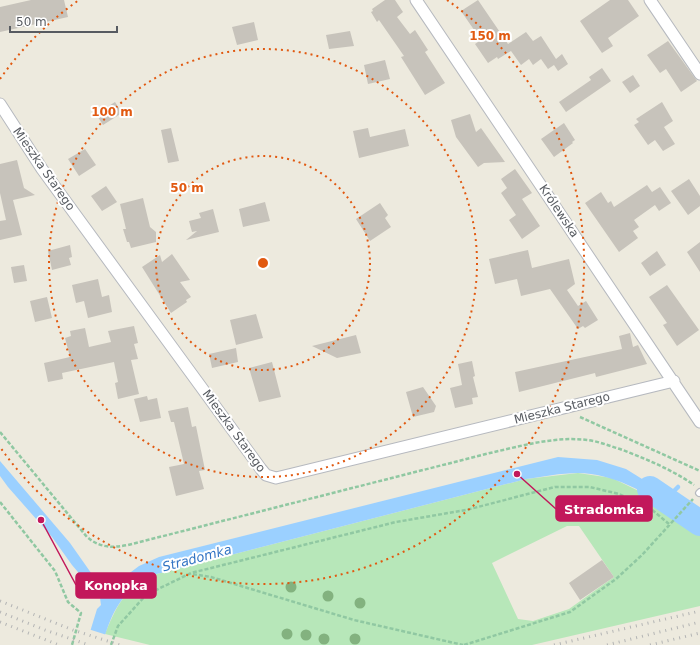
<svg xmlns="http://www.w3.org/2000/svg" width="700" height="645" font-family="'DejaVu Sans',sans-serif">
<rect width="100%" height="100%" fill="#edeade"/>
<path fill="#b7e7b9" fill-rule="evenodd" d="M578,473L612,478L651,497L677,511L700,531V606L532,645H150L105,634C117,605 121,597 145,577L526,479ZM567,526H579L614,577L569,609L533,621L518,619L492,563Z"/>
<path fill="#9bd0ff" d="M558,457L597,460L626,469L684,505L677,511C647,494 613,473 578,473C561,473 542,477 526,479L145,577C118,599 112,612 102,645H86L97,609L101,605L100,598L72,565L52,537L8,487L0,476V461L70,543L108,597L123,578L139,566L159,557Z
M689,508L700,515V531L682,515Z"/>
<path fill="#edeade" d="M88,629L107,635L104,645H84Z"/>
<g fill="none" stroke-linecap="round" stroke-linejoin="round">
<path stroke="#9bd0ff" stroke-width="4.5" d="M667,498L678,487"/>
<path stroke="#9bd0ff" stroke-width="26" d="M650,489L700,523"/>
</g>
<path fill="#c7c3bb" d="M31,0H64L68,17L0,32V7Z
M385,0H395L403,12L397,17L410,34L415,30L428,50L425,52L445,83L425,95L401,57L404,56L379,20L377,22L371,12L373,11L372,9Z
M478,0L508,44L526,32L533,41L541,36L556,59L562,54L568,64L558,71L554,65L548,69L541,59L533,65L529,59L521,65L511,51L498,59L497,57L488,63L475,44L481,40L461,11Z
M610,0H628L639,16L608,38L613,46L602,53L580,21Z
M254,22L258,40L237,45L232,27Z
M350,31L354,46L329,49L326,35Z
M668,41L697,81L681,92L666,69L660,73L647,55Z
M385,60L390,79L368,84L364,65Z
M602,68L611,81L566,112L559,102L591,80L589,77Z
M633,75L640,86L630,93L622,82Z
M115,102L122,113L103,125L96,114Z
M662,102L673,121L664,127L675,144L663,151L655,140L648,145L634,125L639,122L636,119Z
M470,114L476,132L481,128L505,162L484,163L478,167L456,137L451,120Z
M564,123L575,140L572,142L573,143L554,157L541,139Z
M171,128L179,161L168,163L161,130Z
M368,128L370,137L405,129L409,146L359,158L353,131Z
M85,149L96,165L79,176L68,159Z
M17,160L24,188L35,195L13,200L22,235L0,240V221L6,220L0,193V164Z
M515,169L532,193L522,199L540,226L522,239L509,220L516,215L501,193L507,188L501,179Z
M689,179L700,196V206L688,215L671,191Z
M647,185L652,192L660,187L671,203L659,211L655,205L634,220L639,227L633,231L638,238L619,252L585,203L601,192L608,203L611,201L614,207Z
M106,186L117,202L102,211L91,196Z
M143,198L150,227L156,232V242L131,248L129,242H127L123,229H126L120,204Z
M265,202L270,221L243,227L239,209Z
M380,203L388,215L385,218L391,227L370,241L356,219Z
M213,209L219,232L186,240L197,231L192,232L189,221L201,218L199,213Z
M700,242V272L687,252Z
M70,245L72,257L69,258L71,265L52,270L48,251Z
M528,250L532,268L569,259L575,284L567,290L578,306L586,301L598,320L585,328L583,326L578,329L550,289L521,296L517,279L495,284L489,259Z
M657,251L666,265L650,276L641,263Z
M172,254L190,280L180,282L191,297L186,300L187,302L171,313L142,267L160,255L162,262Z
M24,265L27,281L14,283L11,267Z
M98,279L102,297L109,295L112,312L88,318L84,301L76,303L72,285Z
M667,285L699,330L677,346L663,325L667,323L649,297Z
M47,297L52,318L35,322L30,301Z
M256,314L263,338L236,345L230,320Z
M134,326L138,343L134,344L138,359L131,360L139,394L118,399L115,383L118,382L114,362L62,373L63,379L48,382L44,363L70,357L65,338L71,336L70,331L85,328L89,347L111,342L108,331Z
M630,333L633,347L638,345L647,364L596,377L595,373L519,392L515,372L622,349L619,336Z
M356,335L361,353L337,358L312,346Z
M236,348L238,362L212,368L209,354Z
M472,361L475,376L473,377L478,397L472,398L473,404L455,408L450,388L462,385L458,364Z
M272,362L281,397L259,402L249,368Z
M423,387L436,406L434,412L413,417L406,392Z
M147,396L148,400L157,398L161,418L140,422L134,399Z
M188,407L192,427L196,426L205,470L199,471L204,489L176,496L169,467L184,464L174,422H171L168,411Z
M602,560L614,577L580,600L569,583Z"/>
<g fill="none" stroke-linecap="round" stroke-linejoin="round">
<defs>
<path id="lane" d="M699,493L700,492"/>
<path id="street" d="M416,0L700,422
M650,0L700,74
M0,104L42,169L261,469L266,475L276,478L674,381"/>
</defs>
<use href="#lane" stroke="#b6b9bf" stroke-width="8"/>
<use href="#street" stroke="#b6b9bf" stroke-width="13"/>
<path stroke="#90c8a2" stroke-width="2.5" stroke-dasharray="4 2" stroke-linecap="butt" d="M580,417L700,471
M0,432L87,537C100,548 112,548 128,545L490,453C521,446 555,436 587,440C598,441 609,446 620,449C646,459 671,469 694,485
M0,502L55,571L68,602L81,613L72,645
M193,574L211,577L354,620L463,645
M111,645L118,626L146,595L191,573L396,522L466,510L555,487H590L619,494L651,509L669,524
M464,645L570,612L616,579L642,555L693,499"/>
<use href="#lane" stroke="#fff" stroke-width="5.5"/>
<use href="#street" stroke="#fff" stroke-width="11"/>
<path stroke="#b3b4b4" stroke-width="3" stroke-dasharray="1 5" stroke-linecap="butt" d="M0,601L73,630L120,645
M0,612L45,630L89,645
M0,622L59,645
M554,645L700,611
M607,645L700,622
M650,645L700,633"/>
</g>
<g fill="#83b27f">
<circle cx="291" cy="587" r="5.5"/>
<circle cx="328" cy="596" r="5.5"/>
<circle cx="360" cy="603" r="5.5"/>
<circle cx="287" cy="634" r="5.5"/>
<circle cx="306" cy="635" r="5.5"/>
<circle cx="324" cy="639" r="5.5"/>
<circle cx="355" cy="639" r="5.5"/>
</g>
<g fill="none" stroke="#e15910" stroke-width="2" stroke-dasharray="2 4">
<circle cx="263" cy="263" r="107"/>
<circle cx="263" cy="263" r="214"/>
<path d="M0 79A321 321 0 0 1 79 0M447 0A321 321 0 1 1 0 447"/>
</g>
<g text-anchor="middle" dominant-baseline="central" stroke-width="4" stroke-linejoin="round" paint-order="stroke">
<g font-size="12" fill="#575b61" stroke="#fff">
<text transform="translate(44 169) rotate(55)">Mieszka Starego</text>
<text transform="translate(559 211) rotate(56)">Królewska</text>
<text transform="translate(562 408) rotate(-14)">Mieszka Starego</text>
<text transform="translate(234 431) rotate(54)">Mieszka Starego</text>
</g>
<g font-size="13" font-style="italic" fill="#3274c4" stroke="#fff">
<text transform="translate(197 558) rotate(-15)">Stradomka</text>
</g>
</g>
<circle cx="263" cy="263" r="6" fill="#e15910" stroke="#fff" stroke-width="2"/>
<g font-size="12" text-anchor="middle" font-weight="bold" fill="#e15910" stroke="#fff" stroke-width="4" stroke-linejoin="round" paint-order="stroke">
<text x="490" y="40">150 m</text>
<text x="112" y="116">100 m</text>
<text x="187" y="192">50 m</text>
</g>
<path fill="none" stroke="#c2185b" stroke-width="1.5" d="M517 474L556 509M41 520L76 585"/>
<g fill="#c2185b" stroke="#fff" stroke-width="1.5">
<circle cx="517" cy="474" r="4"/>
<circle cx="41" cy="520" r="4"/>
</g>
<g fill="#c2185b" stroke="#c2185b" stroke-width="1.5">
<rect x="556" y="496" width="96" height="25" rx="4"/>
<rect x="76" y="573" width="80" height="25" rx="4"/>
</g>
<g font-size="13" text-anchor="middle" font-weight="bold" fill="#fff">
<text x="604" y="514">Stradomka</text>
<text x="116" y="590">Konopka</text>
</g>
<path d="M10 26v6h107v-6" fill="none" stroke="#575b61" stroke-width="2"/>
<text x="16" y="26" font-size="12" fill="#575b61" stroke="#ffffff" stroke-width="3" paint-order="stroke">50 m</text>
</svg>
